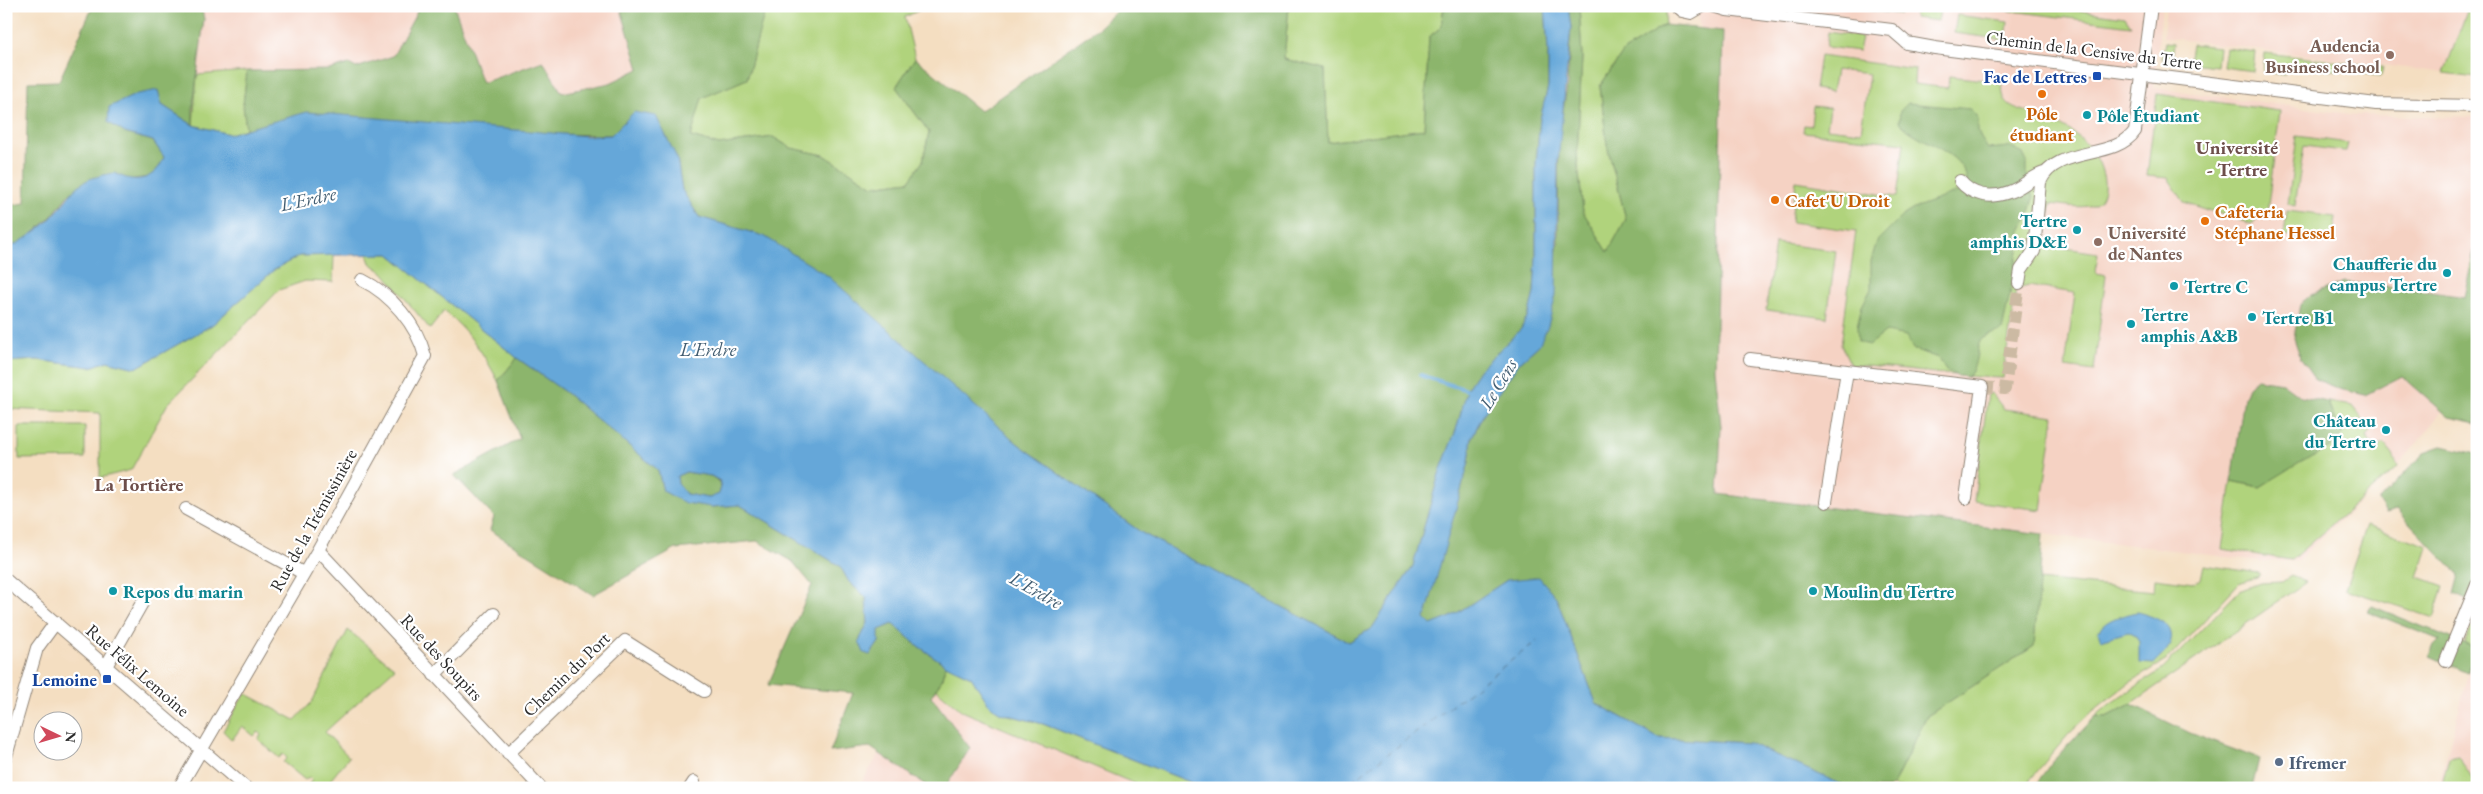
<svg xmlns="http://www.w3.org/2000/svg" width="2483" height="794" font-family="'EB Garamond',serif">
<rect width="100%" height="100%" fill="#fff"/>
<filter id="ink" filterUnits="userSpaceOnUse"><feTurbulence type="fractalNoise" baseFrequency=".02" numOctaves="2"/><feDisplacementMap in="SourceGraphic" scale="10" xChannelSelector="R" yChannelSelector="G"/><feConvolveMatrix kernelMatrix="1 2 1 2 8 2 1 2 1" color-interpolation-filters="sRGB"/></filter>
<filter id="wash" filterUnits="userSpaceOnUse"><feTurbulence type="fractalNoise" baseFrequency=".0096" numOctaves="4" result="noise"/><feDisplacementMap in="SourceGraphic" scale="20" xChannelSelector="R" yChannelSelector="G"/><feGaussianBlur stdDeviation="1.12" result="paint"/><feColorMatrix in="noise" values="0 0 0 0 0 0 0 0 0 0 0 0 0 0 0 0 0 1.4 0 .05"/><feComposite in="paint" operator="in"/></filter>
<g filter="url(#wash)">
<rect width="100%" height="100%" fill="#f4dec1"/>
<path fill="#f5d2c3" d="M110,6H414L418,12L393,56L356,68L349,64L329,70L247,71L197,75Z
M454,6H620L639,69L610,83L561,93L543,61L482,83Z
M1695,6H2162L2154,88L2357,115L2477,117V366L2409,453L2388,475L2297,561H2260L1718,494L1721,426L1715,369L1723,31L1700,28Z
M2166,6H2477V77L2163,37Z
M2477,615V788H2438L2475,648Z
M925,680L962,711L1145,788H858Z"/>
<path fill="#b0d37c" stroke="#6e7f54" d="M766,6H928L905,17L915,58L896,87L929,132L923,161L909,181L873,186L824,155L791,148L773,137L719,145L691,137L701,98L747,79Z
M1289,6H1444L1441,27L1429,37L1424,129L1328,142L1325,69L1284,59Z
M1579,6H1667L1665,25L1624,51L1600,86L1607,145L1626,219L1608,252L1583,212L1577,155L1582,57Z
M1869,6H1898L1901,7L1900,14L1869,10Z
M1972,6H2046L2125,17L2131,26Z
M2469,6H2477V77L2444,73Z
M1915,8L1940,11L1938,21L1914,18Z
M1957,15L2008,22L2006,40L1954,33Z
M1828,32L1862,37L1859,51L1826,47Z
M2165,42L2174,43L2172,60L2162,59Z
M2192,44L2219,47L2217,66L2189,63Z
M2226,48L2255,52L2253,71L2223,67Z
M2265,53L2383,67L2381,76L2287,64L2285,75L2263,72Z
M1820,56L1915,69L1914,84L1948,88L1949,76L2003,82C2002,91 2002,98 2009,104C2015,109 2026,111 2034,114C2064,125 2095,140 2103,175C2105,183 2105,194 2099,201C2091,211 2062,205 2051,204L2045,245L2098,253L2096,273L2106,275L2094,371L2065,367L2075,293L2029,286L2016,289L2003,378C1952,377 1902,368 1851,365L1841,345L1856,231L1791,222L1796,181L1897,197L1904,143L1803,132L1804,125L1811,126L1813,106L1830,108L1827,128L1861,132L1869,74L1836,70L1832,92L1815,89Z
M247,71L243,105L246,129L229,134L193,125L197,75Z
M2157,94L2280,111L2267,213L2251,224L2184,202L2168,178L2147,176Z
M2297,136L2348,143L2346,151H2344L2304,146L2295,206L2288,204Z
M2287,211L2336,217L2332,243L2284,236Z
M1775,243L1836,251L1827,318L1766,310Z
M367,254H389L517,358L498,381C485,355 467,329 444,311L430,329L383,272L370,263Z
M334,255L333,282L305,281L279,290L167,405L131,470L100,478V413L6,409V362L37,360L91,367L107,361L136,368L212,325L274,270L299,256Z
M1991,393L2004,409L2054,416L2041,510L1974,501L1988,394Z
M2328,402L2353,406L2372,431L2366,437L2376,449L2383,443L2393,455L2398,467L2291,560L2222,549L2232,481L2260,487L2342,432L2335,421Z
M19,426H85V458L19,459Z
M2367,525L2428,546L2418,577L2444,586L2434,618L2345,589Z
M2204,565L2259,573V576L2239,583L2167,660L2129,683L2094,710L2068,735L2023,788H1897L1893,785L1927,716L2034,646L2038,580L2154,591L2155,578L2193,583L2201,579Z
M2291,576L2306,582L2131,704L2106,717L2096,716L2111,703L2163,669L2239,591L2260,583L2282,582Z
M2477,615V645L2475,648L2464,644Z
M348,630L395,668L325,732L349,757L324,788H313L309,784L312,780L309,777L305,780L283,762L287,758L283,754L279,758L258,739L261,735L258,732L254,736L242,726L232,740L223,731L245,693L295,720L312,702Z
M946,665L971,677L990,706L1001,713L1043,724L1205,788H1145L962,711L935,688L943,678Z
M2458,756L2477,787V788H2441L2449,758Z"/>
<path fill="#8cb56c" stroke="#5c704c" d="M93,6H201L204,19L193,108V125L162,105L125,133L153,141L164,157L160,167L149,177L127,180L69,194L51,217L27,239L6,249V206L25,203L28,82L59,81Z
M414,6H454L482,83L543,61L562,93L610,83L639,69L620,6H766L747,79L702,98L691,137L719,145L773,137L791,148L824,155L873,186L909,181L923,161L929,132L896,87L915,58L980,111L1100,27L1122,6H1289L1284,59L1325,69L1328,142L1424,129L1429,37L1441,27L1444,6H1545L1548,50V87L1540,119L1536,164V257L1534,293L1529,313L1521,329L1480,369L1468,387L1456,430L1439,474L1413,566L1372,628L1349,642L1142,533L1017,443L764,236L699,217L682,190L677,158L634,112L611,135L246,129L243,105L247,71L329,70L349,64L356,68L393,56L417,12Z
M1568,6H1579L1582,57L1577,155L1583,212L1608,252L1626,219L1607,145L1600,86L1624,51L1665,25L1723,31L1715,369L1721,426L1718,494L2043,534L2034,646L1927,716L1893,785L1889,788H1849L1749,743L1658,738L1596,703L1556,597L1507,580L1451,617L1431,625L1424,619L1469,462L1472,437L1484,413L1520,362L1539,345L1558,244L1559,132L1567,88L1571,27Z
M1908,103L1970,109C1984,122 1975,122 1979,134C1981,139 1985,144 1988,149L2008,147L2022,152L2027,162V175L2034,198L2030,212L2021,231L2014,276L2002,330C1996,333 1989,334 1983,338C1974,344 1980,364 1968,377L1957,376L1947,371L1938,358L1913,349L1906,336L1886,332L1868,346L1858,341L1857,327L1862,306L1871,289V261L1877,241L1902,216L1917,207L1966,189C1974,153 1918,144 1899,122L1900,111Z
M2474,251H2477V423L2449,417L2402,376L2365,395L2339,389L2315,379L2301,359L2294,338L2300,304L2311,295L2344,282L2413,289L2464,297Z
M517,358L565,392L658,470L663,491L712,507L740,505L840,566L849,582L866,597L868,623L859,641L870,655L879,642L878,630L893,624L918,646L946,665L943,678L931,696L970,748L945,788H930L870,747L830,752L853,693L768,685L812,585L792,561L757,541L676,549L593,595L490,530L494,517L454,475L520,439L498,381Z
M2257,379L2282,383L2301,397L2328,402L2335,421L2343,432L2337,443L2296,465L2260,487L2232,481L2244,397L2248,387Z
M2442,446L2477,454V605L2454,594L2459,575L2397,510L2386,513L2378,501L2425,452Z
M686,472L711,476L720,482L721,487L719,495L709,498L686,494L678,484L677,476Z
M2372,606L2475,648L2468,673L2430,656L2433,647L2440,640L2367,611Z
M2131,704L2190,733L2259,759L2252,788H2033L2052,762L2096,716L2106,717Z"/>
<path fill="#65a7d9" stroke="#486982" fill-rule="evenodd" d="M1545,6H1568L1571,27L1558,161L1556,295L1548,326L1539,345L1520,362L1484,413L1472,437L1469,462L1425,619L1431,625L1451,617L1507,580L1539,577L1556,597L1596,703L1658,738L1749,743L1849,788H1205L1043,724L1001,713L990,706L971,677L946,665L918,646L893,624L879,630V642L870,655L864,653L859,641L868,623L866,597L849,582L840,566L740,505L712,507L685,503L663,491L658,470L565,392L517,358L389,254L299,256L274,270L212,325L136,368L107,361L91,367L37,360L6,362V249C23,241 38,231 51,218C77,190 73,179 115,173C135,185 156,180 164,157L153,141L125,133L108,122L109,107L137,94L158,90L162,105L193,125L229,134L307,112L587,136L611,135L634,112L656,116L677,158L682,190L699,217L764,236L828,276L1017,443L1142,533L1349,642L1372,628L1413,566L1439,474L1456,430L1468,387L1480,369L1521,329L1529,313L1534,293L1536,257V164L1540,119L1548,87V50ZM686,472L711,476L720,481L721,487L719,494L709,498L686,494L678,484L677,476Z
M2137,612C2152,616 2180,624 2169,646C2167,652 2158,659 2154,664L2139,663V642L2136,636L2128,632L2101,640L2098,632C2106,618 2122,616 2137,612Z"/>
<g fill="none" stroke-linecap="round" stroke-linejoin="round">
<path stroke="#65a7d9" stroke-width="4" d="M1420,375L1470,391"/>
<path stroke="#425d71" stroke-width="1" stroke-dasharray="6 5" stroke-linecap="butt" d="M1343,788L1537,641"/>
</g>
</g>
<g filter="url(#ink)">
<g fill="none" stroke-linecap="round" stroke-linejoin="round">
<path stroke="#ccbaa3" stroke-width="12" stroke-dasharray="12 6" stroke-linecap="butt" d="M1982,387L2005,389L2019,283"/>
<defs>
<path id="minor" d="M1676,6L1682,11L1691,13L1703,6
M1714,6L1727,10L1892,30L1907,43L1935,48L2376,104L2477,106
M1960,181C1972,196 1991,199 2009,192C2022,188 2031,177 2044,173
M2019,283L2021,270L2034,251L2040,182C2056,145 2114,161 2135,131L2151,6
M1750,359L1847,371
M1826,502L1847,371L1982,387L1966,498
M186,509L303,573
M318,550L541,788
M6,580L246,788
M2446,661L2477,585
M105,668L142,603
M434,675L494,614
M508,754L625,641L704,691
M6,756L37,648L56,622
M179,788L318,550L425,356C417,325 391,294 362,280
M690,788L694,782"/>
</defs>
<use href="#minor" stroke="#908476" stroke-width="14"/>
<use href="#minor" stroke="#fff" stroke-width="12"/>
</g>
</g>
<g fill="#8d6e63" stroke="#fff" stroke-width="2">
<circle cx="2390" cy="55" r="5"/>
<circle cx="2098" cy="242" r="5"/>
</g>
<g fill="#1a4fb4" stroke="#fff" stroke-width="2">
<rect x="2092" y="71" width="10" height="10" rx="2.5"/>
<rect x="102" y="674" width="10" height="10" rx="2.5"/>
</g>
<g fill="#e8710a" stroke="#fff" stroke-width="2">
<circle cx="2042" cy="94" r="5"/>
<circle cx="1775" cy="200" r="5"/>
<circle cx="2205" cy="221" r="5"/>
</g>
<g fill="#0f9aa8" stroke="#fff" stroke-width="2">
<circle cx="2087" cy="115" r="5"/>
<circle cx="2077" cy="230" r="5"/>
<circle cx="2447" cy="273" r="5"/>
<circle cx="2174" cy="286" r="5"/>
<circle cx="2252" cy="317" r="5"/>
<circle cx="2131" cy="324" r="5"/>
<circle cx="2386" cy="430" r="5"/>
<circle cx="113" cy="591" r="5"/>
<circle cx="1813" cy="591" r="5"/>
</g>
<circle fill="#5c6f8a" stroke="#fff" stroke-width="2" cx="2279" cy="762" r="5"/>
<g text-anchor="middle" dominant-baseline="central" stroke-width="4.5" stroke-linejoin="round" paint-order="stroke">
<g font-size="18" font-weight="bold" fill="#785e54" stroke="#fff" text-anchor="end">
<text x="2380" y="45">Audencia<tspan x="2380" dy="21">Business school</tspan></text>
<text x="2108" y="232" text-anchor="start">Université<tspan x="2108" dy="21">de Nantes</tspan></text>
</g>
<g font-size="18" fill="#2b2b2b" stroke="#fff">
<text transform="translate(2094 50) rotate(7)">Chemin de la Censive du Tertre</text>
<text transform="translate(313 520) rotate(-61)">Rue de la Trémissinière</text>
<text transform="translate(442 657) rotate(47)">Rue des Soupirs</text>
<text transform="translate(138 670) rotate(41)">Rue Félix Lemoine</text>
<text transform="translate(566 674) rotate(-44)">Chemin du Port</text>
</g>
<g font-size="18" font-weight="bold" fill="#164399" stroke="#fff" text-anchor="end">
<text x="2087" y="76">Fac de Lettres</text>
<text x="97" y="679">Lemoine</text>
</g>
<g font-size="18" font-weight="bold" fill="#c56008" stroke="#fff" text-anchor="start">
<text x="2042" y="113" text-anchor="middle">Pôle<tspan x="2042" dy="21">étudiant</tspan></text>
<text x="1785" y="200">Cafet'U Droit</text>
<text x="2215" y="211">Cafeteria<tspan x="2215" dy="21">Stéphane Hessel</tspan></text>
</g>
<g font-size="18" font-weight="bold" fill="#0d838f" stroke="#fff" text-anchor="start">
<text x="2097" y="115">Pôle Étudiant</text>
<text x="2067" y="220" text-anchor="end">Tertre<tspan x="2067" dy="21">amphis D&amp;E</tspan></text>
<text x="2437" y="263" text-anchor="end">Chaufferie du<tspan x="2437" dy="21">campus Tertre</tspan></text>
<text x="2184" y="286">Tertre C</text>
<text x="2141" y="314">Tertre<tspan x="2141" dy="21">amphis A&amp;B</tspan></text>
<text x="2262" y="317">Tertre B1</text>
<text x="2376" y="420" text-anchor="end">Château<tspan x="2376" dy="21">du Tertre</tspan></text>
<text x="123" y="591">Repos du marin</text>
<text x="1823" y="591">Moulin du Tertre</text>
</g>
<g font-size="18" font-weight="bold" fill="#4e5e75" stroke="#fff" text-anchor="start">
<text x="2289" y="762">Ifremer</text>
</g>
<g font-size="19" font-weight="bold" fill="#6d4e4a" stroke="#fff">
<text x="2237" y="147">Université<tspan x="2237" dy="22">- Tertre</tspan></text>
<text x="139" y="484">La Tortière</text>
</g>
<g font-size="19" font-style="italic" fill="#425d71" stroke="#fff">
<text transform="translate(308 199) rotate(-12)">L'Erdre</text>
<text x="708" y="349">L'Erdre</text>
<text transform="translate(1498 384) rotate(-59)">Le Cens</text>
<text transform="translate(1036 590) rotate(29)">L'Erdre</text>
</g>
</g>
<rect width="2483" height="794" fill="none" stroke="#fff" stroke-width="25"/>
<g transform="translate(58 736) rotate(95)"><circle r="24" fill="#ffffff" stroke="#aaaaaa"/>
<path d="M0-4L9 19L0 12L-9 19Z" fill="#d1495b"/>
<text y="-8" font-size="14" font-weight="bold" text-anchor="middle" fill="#2b2b2b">N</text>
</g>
</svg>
